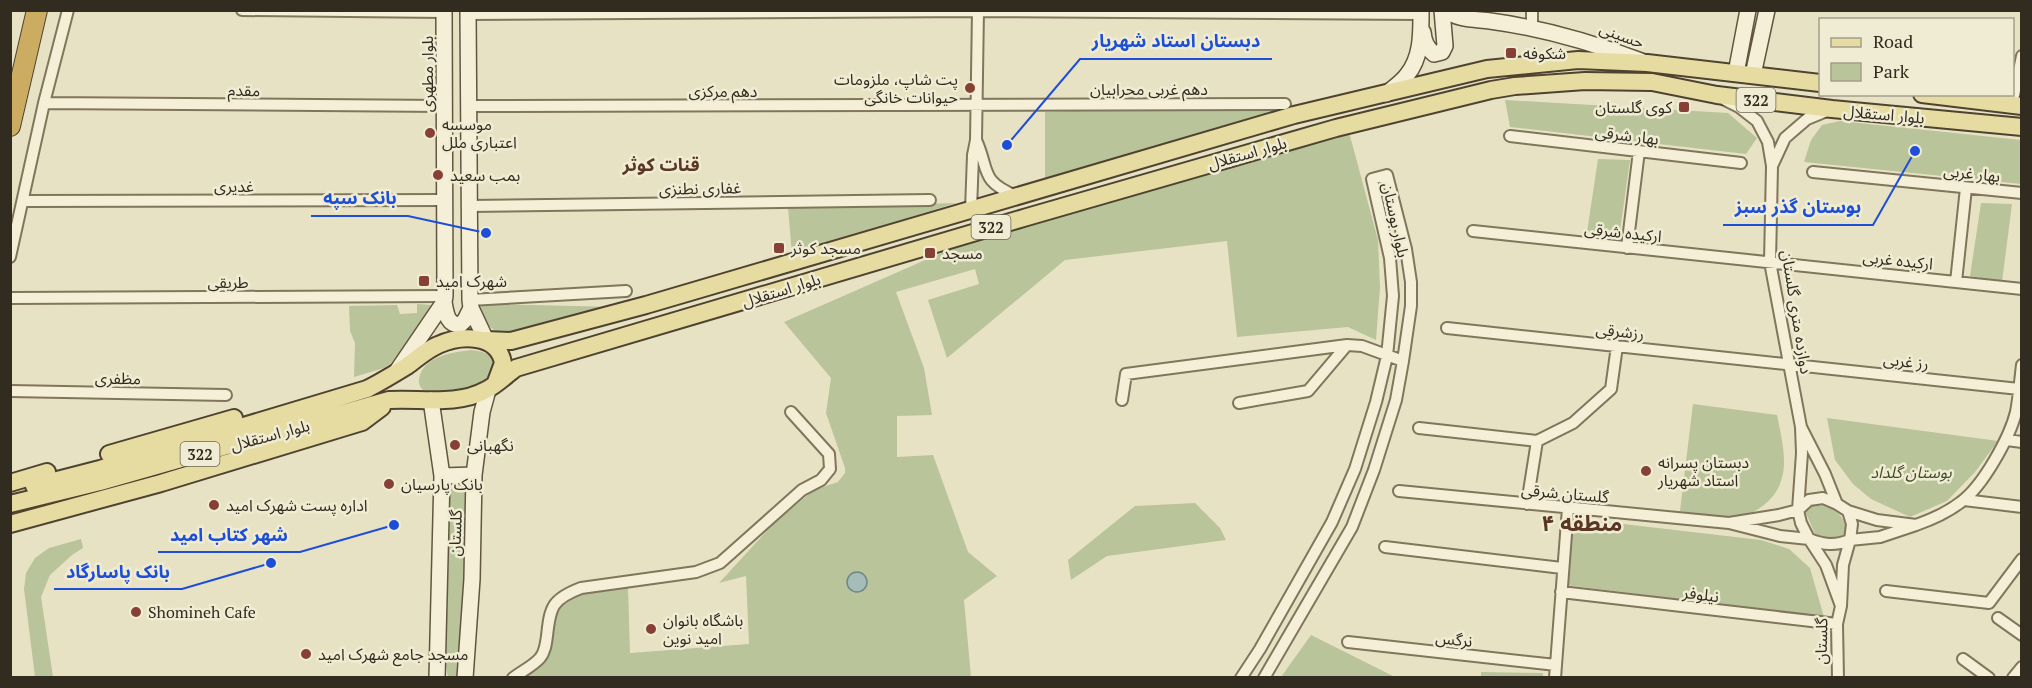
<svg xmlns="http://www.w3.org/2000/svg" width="2032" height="688" font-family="'PT Serif','Noto Sans Arabic',serif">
<rect width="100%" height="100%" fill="#e8e2c4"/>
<path fill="#b9c49a" d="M1505,100L1728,113L1757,138L1746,154L1510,127Z
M1117,109H1284L1045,178V112Z
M1840,121L2021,140V184L1804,162L1811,140L1822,125Z
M1349,132L1378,240L1380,287L1376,340L1348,327L1237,337L1227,241L1065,260L947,358L928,300L979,284L975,269L896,292L924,368L932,415L897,416V457L933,455L968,552L997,576L964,600L971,677L522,678L539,666L549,652L558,606L577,594L628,587L630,653L749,644L746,576L719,583L775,522L814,490L838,482L845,473V468L826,413L831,378L784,322L964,243Z
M1598,159L1630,160L1619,238L1587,232Z
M956,203L792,254L788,208Z
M1981,203L2012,204L2002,282L1970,276Z
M417,304L432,305L430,312L405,349L390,364L384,368L354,377L355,343L350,331L349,306L397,305L400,314L417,313Z
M484,304L618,307L511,338C492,330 485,327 480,307Z
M471,350C507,353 497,378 471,389C459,394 441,393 428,394C422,390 418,386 419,379C423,356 453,352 471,350Z
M1693,404L1777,415C1783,446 1794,481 1764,505C1755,512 1743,518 1731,518C1714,518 1696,513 1680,511Z
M1827,418L1998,441L1975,472L1947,501L1910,517L1871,499L1853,484L1835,460Z
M464,482L468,487V506L460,674L457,678L448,677L445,662L447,641L444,611L449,486L453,483Z
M1195,503L1220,528L1226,540L1107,556L1071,580L1068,560L1135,506Z
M1812,504C1830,507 1846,512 1846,533C1836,541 1827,538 1815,534L1805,511Z
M1572,518L1761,540L1789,549L1810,568L1824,617L1565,585Z
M81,539L83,548L72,555L50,575L41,597L53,677H35L24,589L26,573L35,558L49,548Z
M1311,635L1395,677H1281Z
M1481,672L1543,673V677H1481Z"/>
<path fill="#a5bcb8" stroke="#6e8886" stroke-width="1.5" d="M847 582a10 10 0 1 1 20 0a10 10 0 1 1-20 0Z"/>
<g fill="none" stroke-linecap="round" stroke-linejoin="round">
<defs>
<path id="street" d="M242,10L444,12
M1532,10V27
M468,14L978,11L1421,14
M1725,100L1739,107L1757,121L1768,142L1772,166L1770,262L1801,427
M44,103L445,106
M2012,105L2022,56
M469,106L1285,104
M1510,136L1741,163
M976,140C990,171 979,180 1016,196
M1772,166L1785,138L1807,119L1829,110
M1813,172L2022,193
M23,201L445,200
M469,206L930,200
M971,210L973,155L976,140L978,10
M1473,231L2022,289
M1627,248L1639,151
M10,257L44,103L68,10
M1956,282L1966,188
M10,298L445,296
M470,300L626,291
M1447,328L2019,389
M10,391L226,395
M1122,400L1126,374L1347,345L1362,346L1403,361
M1239,403L1308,391L1347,345
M1419,428L1537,441
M2007,440L2022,442
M1399,491L1729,523
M1964,500L2022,507
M1527,504L1537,441L1573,423L1611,389L1617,346
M1837,504L1825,474L1801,427L1802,453L1798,510L1801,523L1809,539C1824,545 1835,546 1850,540L1852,524L1848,511L1837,504L1823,498L1809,500L1798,510L1779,515L1729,523L1780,536L1809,539L1826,565L1841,606L1843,565L1850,540L1880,537L1916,525L1877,520L1848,511
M1916,525C1933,519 1947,513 1961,502C1983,486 2010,437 2016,412C2019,396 2020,381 2022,365
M1385,547L1562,568
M1886,591L1989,603L2022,559
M1561,592L1837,624
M1998,618L2022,635
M1348,642L1556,665
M1963,659L1989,678
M513,678C522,671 533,666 540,658C545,652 546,644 547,636C550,607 552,599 581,588L696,572L720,563L802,490L821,480L830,469L829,454L791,412
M1241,678L1260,649L1332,522L1355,469L1376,402L1387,356L1393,296L1390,258L1372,179L1387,175L1406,249L1411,282V306L1403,361L1396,400L1374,470L1352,527L1264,678
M1555,678L1568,508
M1838,678L1837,624L1841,606
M2013,678L2022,667"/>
<path id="secondary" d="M468,10L470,300L471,308L486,340
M1446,10C1457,20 1476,19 1490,21C1542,28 1591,42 1641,61
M1423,32C1424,41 1426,47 1434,54L1442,52L1445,46L1442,10
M1736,73L1748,10
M1753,75L1767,10
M1386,94C1393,88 1402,82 1407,75C1422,57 1421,32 1421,10
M444,302C446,313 447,325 460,325L465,320L471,308
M397,371L444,302L445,296L444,10
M431,400L442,476L437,678
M442,476L474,475
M465,678L472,579L474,475L482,412L488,390"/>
<path id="primary" d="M1922,94L2022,106
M486,340L511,341L646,305L1294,115L1487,69L1578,60L1647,63L1820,83
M109,454L234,418
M10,483L47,472
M34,486L100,469L367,389C381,382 394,374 407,366C417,359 426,350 438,345C460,335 498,333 503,363L496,382
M10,504L100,482L389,400C421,398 457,406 486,390C497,385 506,375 516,368L1027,217L1336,128L1491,90L1515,86L1585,81L1652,82L1717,95L1832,109L2022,127
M10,524L161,483L362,422L382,407"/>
<path id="highway" d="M10,126L37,10"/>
</defs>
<use href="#street" stroke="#80755d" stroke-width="14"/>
<use href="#secondary" stroke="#625640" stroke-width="18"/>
<use href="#primary" stroke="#4e4331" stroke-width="20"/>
<use href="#highway" stroke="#4e4331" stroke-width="22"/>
<use href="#street" stroke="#f4efd6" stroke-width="10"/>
<use href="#secondary" stroke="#f4efd6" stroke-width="15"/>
<use href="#primary" stroke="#e6dba1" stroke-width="16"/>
<use href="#highway" stroke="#ccac60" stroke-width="20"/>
</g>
<g fill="#874035" stroke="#f0ecd3" stroke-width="2">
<rect x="1505" y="47" width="12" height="12" rx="3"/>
<circle cx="970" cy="88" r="6"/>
<rect x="1678" y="101" width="12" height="12" rx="3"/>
<circle cx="430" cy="133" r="6"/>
<circle cx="438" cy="175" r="6"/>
<rect x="773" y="242" width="12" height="12" rx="3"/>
<rect x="924" y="247" width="12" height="12" rx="3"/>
<rect x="418" y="275" width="12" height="12" rx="3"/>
<circle cx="455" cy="445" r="6"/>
<circle cx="1646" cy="471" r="6"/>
<circle cx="389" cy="484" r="6"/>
<circle cx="214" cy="505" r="6"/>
<circle cx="136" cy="612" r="6"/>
<circle cx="651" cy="629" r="6"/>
<circle cx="306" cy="654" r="6"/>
</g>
<g text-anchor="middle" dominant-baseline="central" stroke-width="5" stroke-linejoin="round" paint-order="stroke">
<g fill="#f0ecd3" stroke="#6b6555" stroke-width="1.5">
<rect x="1736.5" y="88" width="39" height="24" rx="4.5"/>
<rect x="971.5" y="215" width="39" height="24" rx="4.5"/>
<rect x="180.5" y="442" width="39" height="24" rx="4.5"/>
</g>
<g font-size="15" font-weight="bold" fill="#322b1f">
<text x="1756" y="100">322</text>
<text x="991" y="227">322</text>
<text x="200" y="454">322</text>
</g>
<g font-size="16" fill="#322b1f" stroke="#f0ecd3">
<text transform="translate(1622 35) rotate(20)">حسینی</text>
<text transform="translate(427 74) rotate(-90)">بلوار مطهری</text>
<text x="1149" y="89">دهم غربی محرابیان</text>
<text transform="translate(244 90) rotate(1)">مقدم</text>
<text x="723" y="91">دهم مرکزی</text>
<text transform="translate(1884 114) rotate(5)">بلوار استقلال</text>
<text transform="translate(1627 135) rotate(7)">بهار شرقی</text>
<text transform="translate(1247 153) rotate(-16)">بلوار استقلال</text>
<text transform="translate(1972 173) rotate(6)">بهار غربی</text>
<text x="234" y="186">غدیری</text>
<text transform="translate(700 188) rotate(-1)">غفاری نطنزی</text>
<text transform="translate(1396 220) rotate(78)">بلوار بوستان</text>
<text transform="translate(1623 232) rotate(6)">ارکیده شرقی</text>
<text transform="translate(1898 260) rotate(6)">ارکیده غربی</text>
<text x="228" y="282">طریقی</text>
<text transform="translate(781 290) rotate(-17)">بلوار استقلال</text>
<text transform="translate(1797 312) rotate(81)">دوازده متری گلستان</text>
<text transform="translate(1620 331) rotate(6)">رزشرقی</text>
<text transform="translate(1906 361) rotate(6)">رز غربی</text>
<text transform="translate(118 378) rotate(1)">مظفری</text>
<text transform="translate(270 435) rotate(-15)">بلوار استقلال</text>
<text transform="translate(1565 493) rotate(5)">گلستان شرقی</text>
<text transform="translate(455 533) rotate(-88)">گلستان</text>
<text transform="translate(1701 594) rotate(7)">نیلوفر</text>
<text transform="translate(1454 639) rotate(6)">نرگس</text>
<text transform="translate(1821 641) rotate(-89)">گلستان</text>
</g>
<g font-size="16" fill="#322b1f" stroke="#f0ecd3" text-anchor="start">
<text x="1523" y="53">شکوفه</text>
<text x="958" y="79" text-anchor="end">پت شاپ، ملزومات<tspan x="958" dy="18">حیوانات خانگی</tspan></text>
<text x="1672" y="107" text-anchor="end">کوی گلستان</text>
<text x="442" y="124">موسسه<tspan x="442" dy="18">اعتباری ملل</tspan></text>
<text x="450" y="175">بمب سعید</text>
<text x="791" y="248">مسجد کوثر</text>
<text x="942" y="253">مسجد</text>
<text x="436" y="281">شهرک امید</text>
<text x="467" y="445">نگهبانی</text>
<text x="1658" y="462">دبستان پسرانه<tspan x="1658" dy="18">استاد شهريار</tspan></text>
<text x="401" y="484">بانک پارسیان</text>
<text x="226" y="505">اداره پست شهرک امید</text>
<text x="148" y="612">Shomineh Cafe</text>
<text x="663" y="620">باشگاه بانوان<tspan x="663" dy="18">امید نوین</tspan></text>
<text x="318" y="654">مسجد جامع شهرک امید</text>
</g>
<g font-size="16" font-style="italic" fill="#3e4c28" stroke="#f0ecd3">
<text x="1911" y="472">بوستان گلداد</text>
</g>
<g font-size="18" font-weight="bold" fill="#593724" stroke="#f0ecd3">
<text x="661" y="164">قنات کوثر</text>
</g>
<g font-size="22" font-weight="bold" fill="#593724" stroke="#f0ecd3">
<text x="1582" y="522">منطقه ۴</text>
</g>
</g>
<path fill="none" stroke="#1d4ed8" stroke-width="2" d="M1007 145L1080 59H1272M486 233L408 216H311M1915 151L1873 225H1723M394 525L300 552H158M271 563L182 589H54"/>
<g fill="#1d4ed8" stroke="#f0ecd3" stroke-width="2">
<circle cx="1007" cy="145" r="6"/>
<circle cx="486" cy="233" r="6"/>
<circle cx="1915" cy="151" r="6"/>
<circle cx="394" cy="525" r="6"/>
<circle cx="271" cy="563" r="6"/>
</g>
<g font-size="18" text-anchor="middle" font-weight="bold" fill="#1d4ed8" stroke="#f0ecd3" stroke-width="5" stroke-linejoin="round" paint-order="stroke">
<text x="1176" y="47">دبستان استاد شهریار</text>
<text x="360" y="204">بانک سپه</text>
<text x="1798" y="213">بوستان گذر سبز</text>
<text x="229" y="541">شهر کتاب امید</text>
<text x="118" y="578">بانک پاسارگاد</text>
</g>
<rect width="2032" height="688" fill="none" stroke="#322b1f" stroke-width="24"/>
<rect x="1819" y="18" width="195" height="78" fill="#f0ecd3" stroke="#a49f8b" stroke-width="1.5"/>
<rect x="1831" y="38" width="30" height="9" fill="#e6dba1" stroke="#a49f8b" stroke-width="1.5"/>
<text x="1873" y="48" font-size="18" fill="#322b1f">Road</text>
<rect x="1831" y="63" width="30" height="18" fill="#b9c49a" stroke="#a49f8b" stroke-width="1.5"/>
<text x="1873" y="78" font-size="18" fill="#322b1f">Park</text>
</svg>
